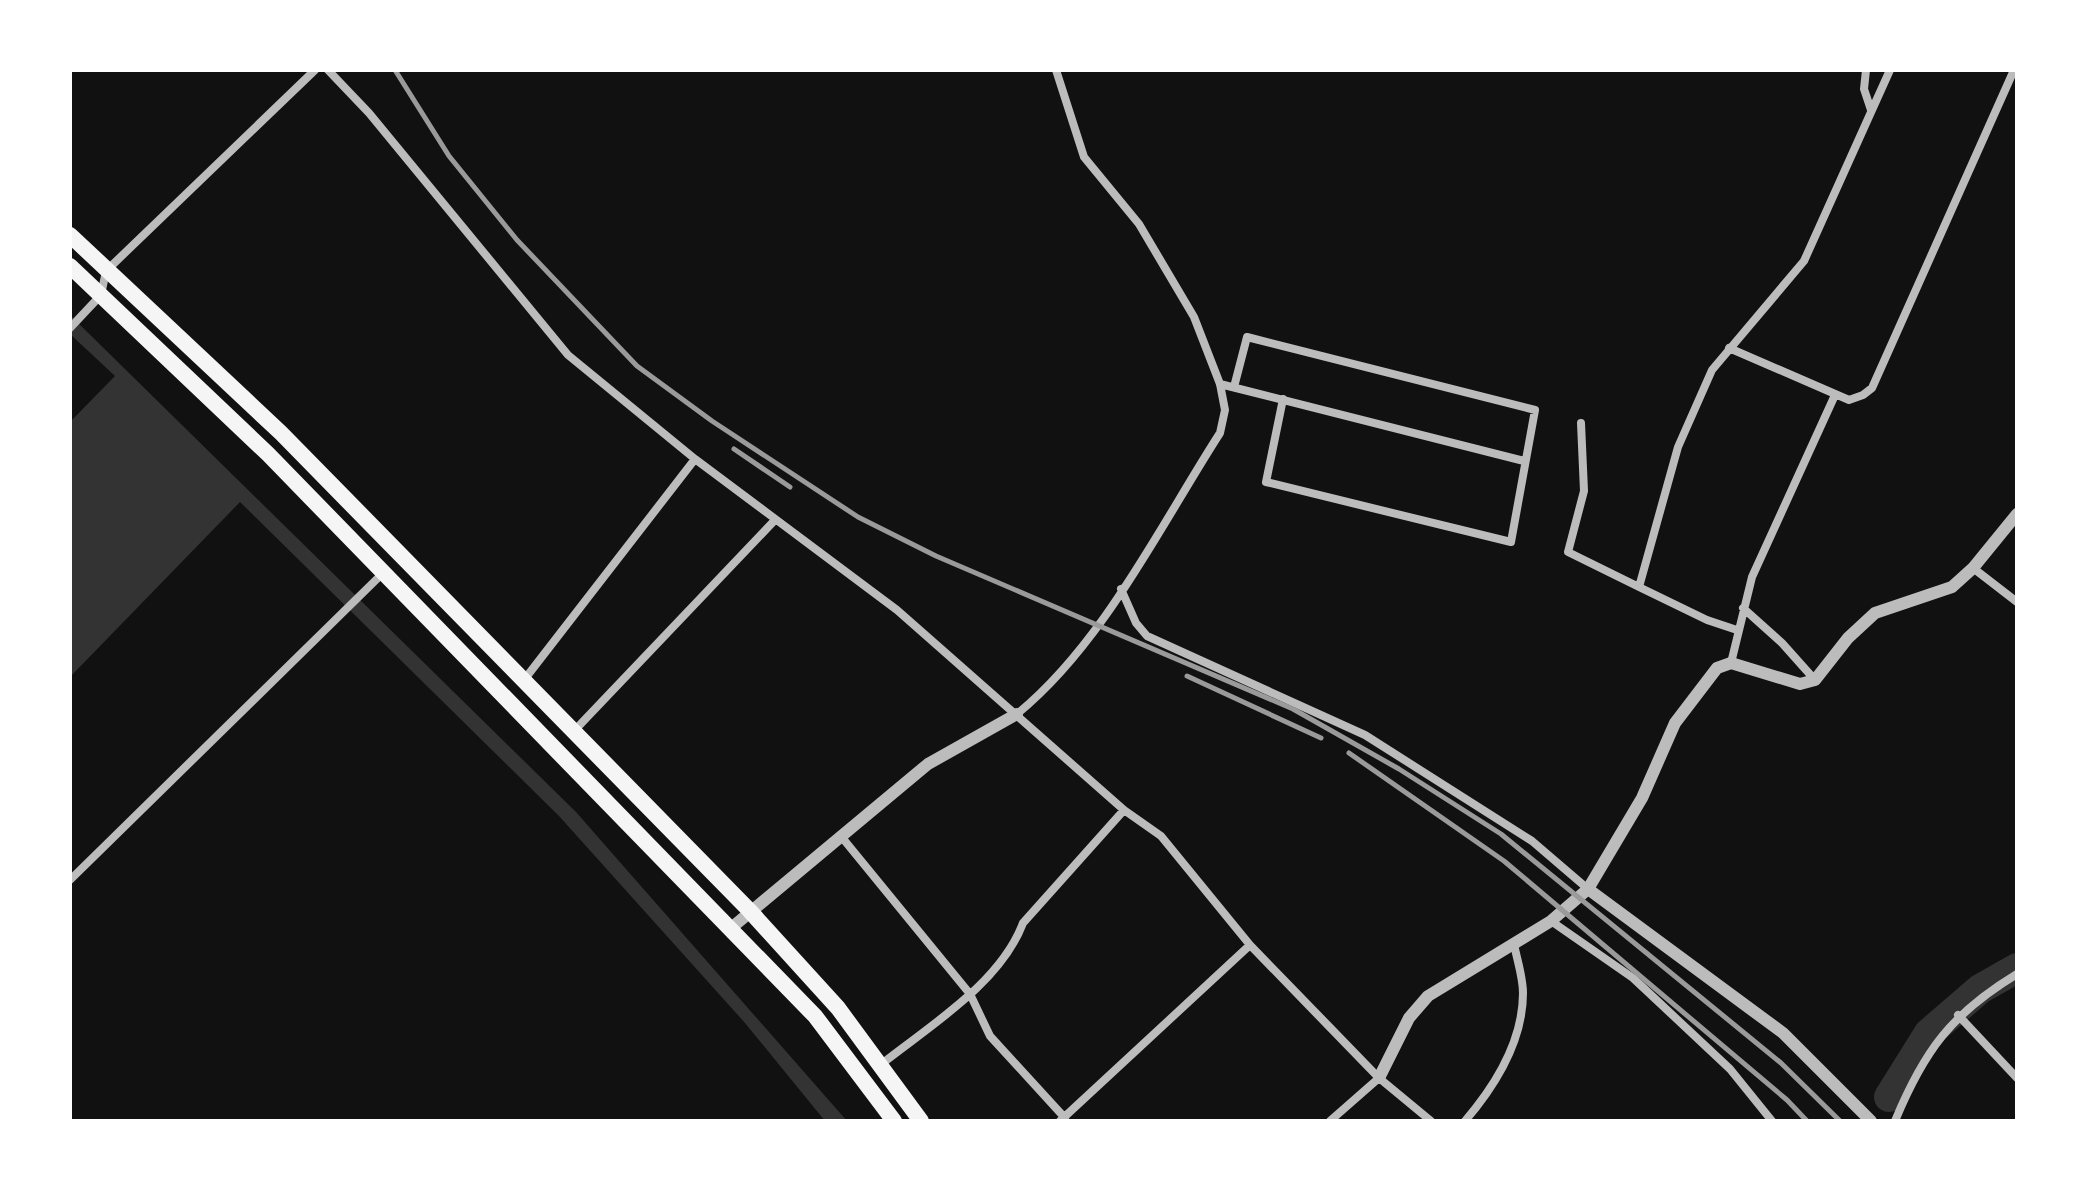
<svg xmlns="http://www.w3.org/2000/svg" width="2087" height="1191" font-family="Ubuntu,sans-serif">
<rect width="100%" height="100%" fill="#111"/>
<path fill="#333" d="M70,315L576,812L847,1121H825L745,1023L559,816L240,502L70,677V422L115,376L70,334Z"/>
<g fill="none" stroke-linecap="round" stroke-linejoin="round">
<path stroke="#333" stroke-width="30" d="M1889,1097L1929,1033L1980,989L2017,968"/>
<path stroke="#bcbcbc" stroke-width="8" d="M328,70L369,113L568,355L695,459L897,610L1124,810L1161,836L1250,945L1379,1078L1431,1121
M1866,70L1864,89L1871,110
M70,328L101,295L106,271L315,70
M1729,348L1849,400L1863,395L1872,388L2014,70
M1220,384L1524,461
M1234,387L1247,337L1535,410L1511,542L1266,482L1283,399
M1581,423L1584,491L1568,552L1639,587
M1973,568L2017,602
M1121,589L1136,623L1147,636L1365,735L1532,841L1588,889
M1743,608L1782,643L1815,680
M1737,630L1707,620L1639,587L1678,447L1712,370L1804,261L1890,70
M1731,663L1752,577L1835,395
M524,680L695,459
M1017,714C1103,644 1160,526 1220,433L1225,410L1220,384L1194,317L1139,224L1084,157L1056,70
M574,731L774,521
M840,835L970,994L990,1036L1065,1118
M70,880L383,573
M1551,921L1633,978L1730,1069L1772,1121
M1958,1015L2017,1078
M879,1066C929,1026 1000,984 1023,923L1124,810
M1060,1121L1250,945
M1330,1121L1379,1078
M1465,1121C1495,1086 1523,1041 1523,993C1523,977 1517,960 1514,944
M1895,1121C1924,1051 1951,1014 2017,974"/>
<path stroke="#bcbcbc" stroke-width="12" d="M1588,889L1783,1033L1871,1121
M730,929L928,764L1017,714
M1379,1078L1409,1018L1428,996L1551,921L1588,889L1642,798L1675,723L1717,668L1731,663L1800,684L1815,680L1848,638L1875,613L1952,587L1973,568L2017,514"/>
<path stroke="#f5f5f5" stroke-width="16" d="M70,235L281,433L749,910L838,1008L921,1121
M70,266L268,454L815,1016L894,1121"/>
<path stroke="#9a9a9a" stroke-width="5" d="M395,70L449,156L517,240L637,366L712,421L858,517L936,556L1293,709L1399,769L1501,834L1781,1063L1840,1121
M734,449L790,487
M1187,676L1321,738
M1349,753L1504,861L1787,1100L1807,1121"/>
</g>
<rect width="2087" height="1191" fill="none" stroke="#ffffff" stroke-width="144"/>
</svg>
